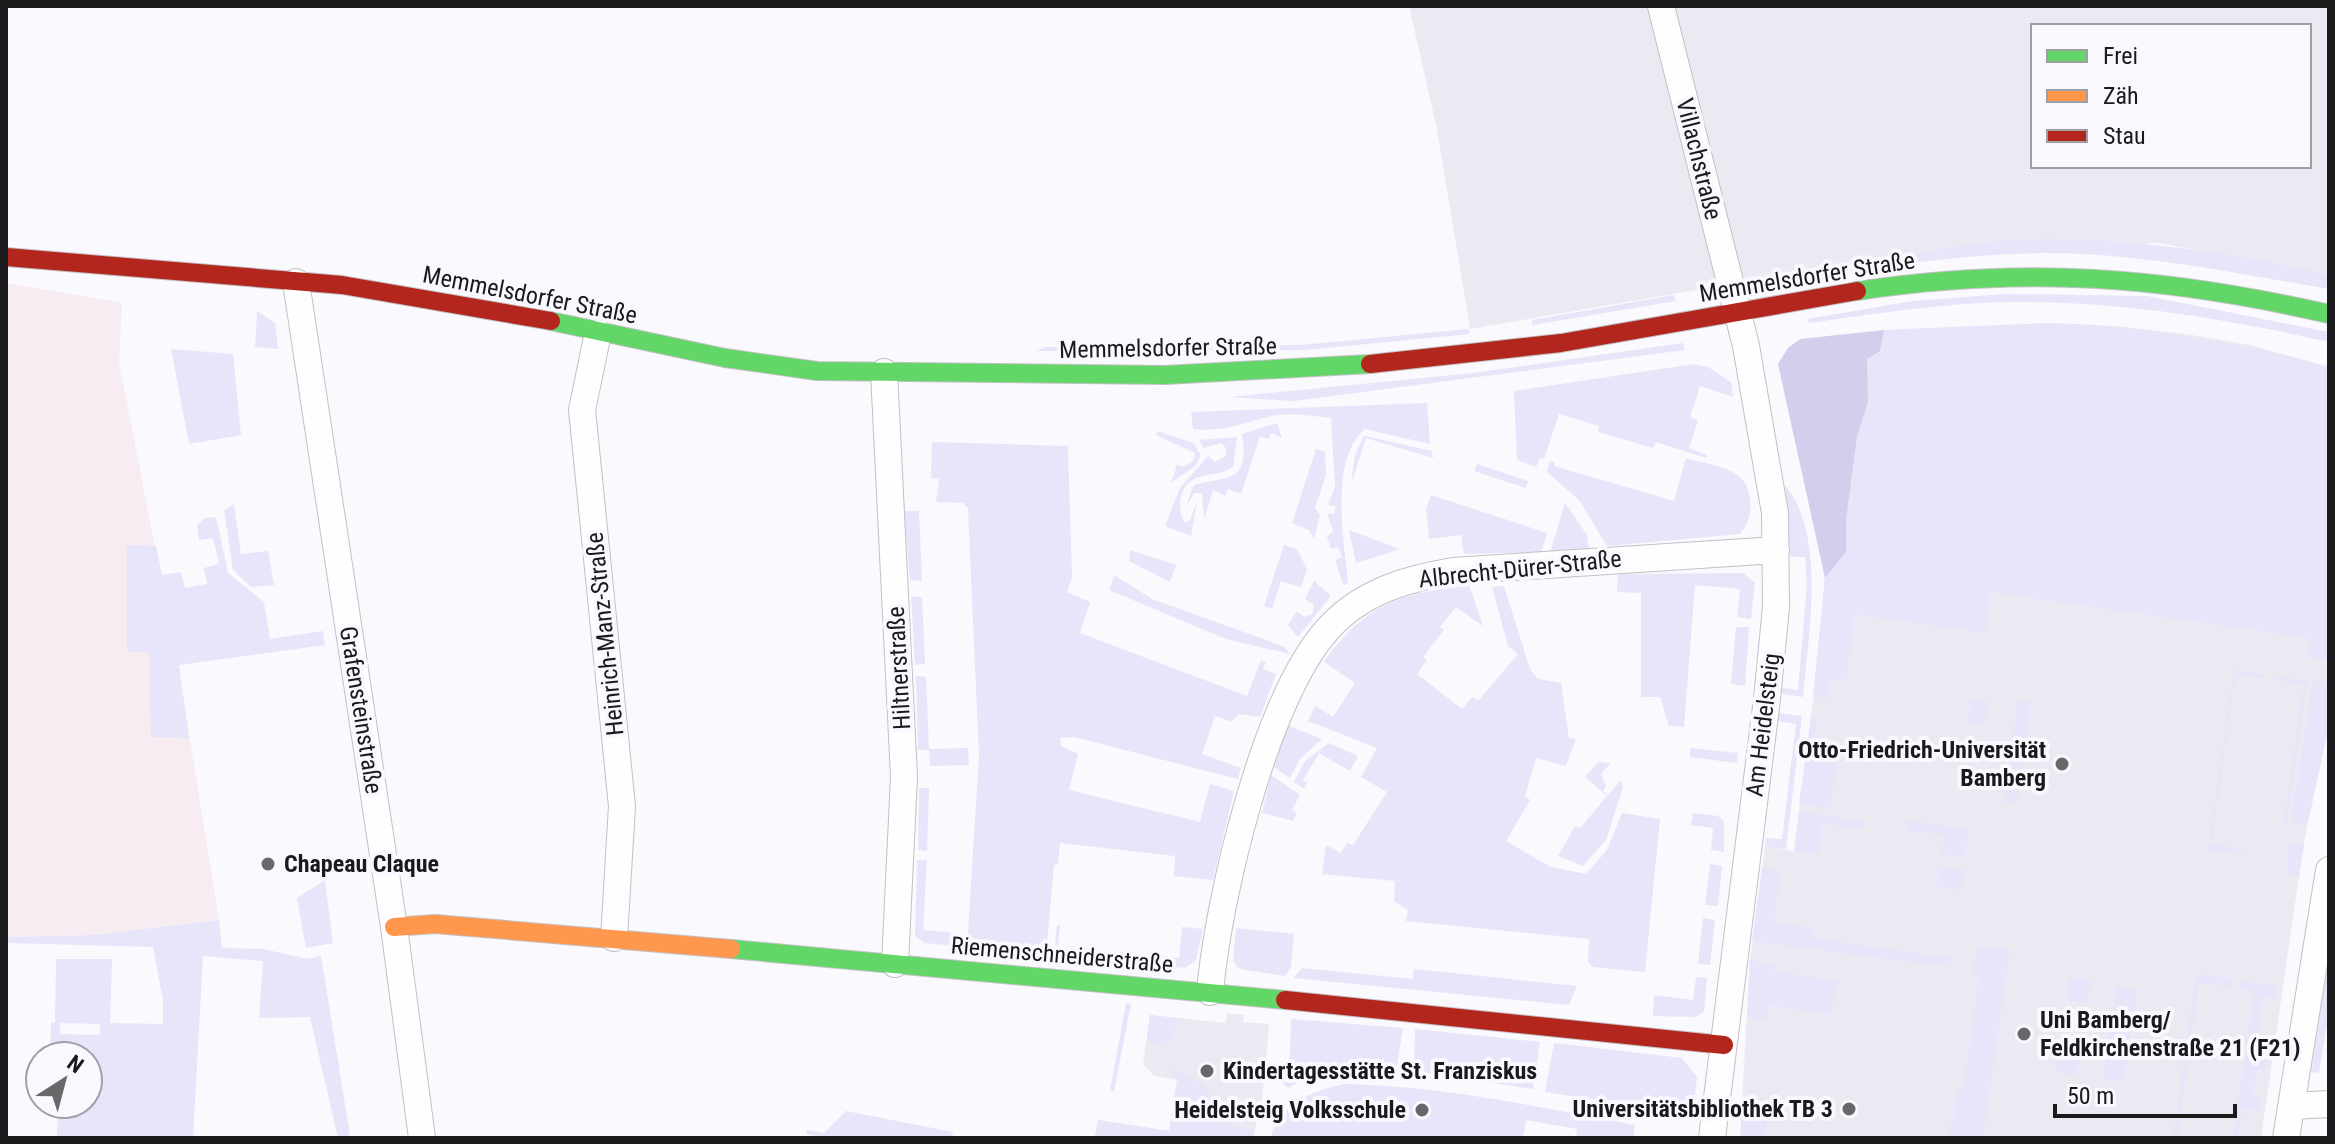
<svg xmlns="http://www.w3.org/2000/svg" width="2335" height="1144" font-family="'Roboto Condensed',sans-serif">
<rect width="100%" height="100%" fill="#faf9fd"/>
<path fill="#ebeaf3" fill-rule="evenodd" d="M1409,6H2329V275L2158,243L1888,257L1470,329L1437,129ZM2033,26H2309V166H2033Z
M2051,323L2117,326L2192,335L2250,345L2329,367V725L2304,842L2261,1138H1740L1750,960L1762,868L1765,847L1794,851L1820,646L1828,528L1857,337L1884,330Z
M1227,1013L1244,1015L1243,1022L1269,1024L1262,1100L1253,1138L1095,1137L1098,1120L1169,1131L1177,1080L1155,1076L1143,1065L1150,1015L1226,1023Z"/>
<path fill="#f7ecf2" d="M6,283L122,303L119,362L178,665L219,920L94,935L6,937Z"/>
<path fill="#e6e5f9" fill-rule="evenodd" d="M2047,239C2143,240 2235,253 2329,275V289C2234,273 2141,253 2045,253C1963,254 1883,266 1802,279L1801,273L1983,242Z
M2006,294L2147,296L2329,332V342C2223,318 2118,301 2009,302C1942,303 1875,314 1809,323L1807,319L1913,301Z
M1674,295L1676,301L1532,325V320Z
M257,311L275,323L278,349L255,347Z
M2051,323C2146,327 2237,341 2329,367V660L2307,657L2310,638L1991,592L1985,633L1855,614L1846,681L1831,679L1828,698L1813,696L1825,578L1846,552V520L1857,436L1868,402L1867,359L1880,351L1884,330Z
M1469,329V334L1306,350L1036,351L1045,347L1300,345Z
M1683,343L1685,350L1293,401L1230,397L1473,373Z
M171,349L233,354L241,435L189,444Z
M1694,364L1708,367L1731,382L1733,397L1700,386L1690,417L1698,420L1689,448L1707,455L1706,458L1656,442L1653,448L1598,432L1599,426L1559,414L1544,459L1540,458L1536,467L1517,460L1514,391Z
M1427,403L1430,444L1365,429C1329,459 1344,541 1348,582L1344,586L1335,560L1342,557L1338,547L1331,549L1327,537L1333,531L1327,513L1334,514L1336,506L1328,505L1335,487L1331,418C1312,416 1287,412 1267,417C1240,424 1222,432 1193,429L1191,412Z
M1277,423L1282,438L1271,433L1268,439L1260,436L1241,494L1228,489L1225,496L1213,490L1204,519L1202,493H1194L1185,508L1194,485C1230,476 1250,482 1242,434Z
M1158,431L1193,443L1201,455L1196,465L1171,483L1177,465L1147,454L1183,467L1193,461L1195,453L1156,435Z
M1364,436L1432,451L1433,458L1366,438L1351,484L1355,455Z
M1237,437L1233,467C1221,475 1209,473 1196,478C1179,485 1176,509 1185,523L1190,520L1197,501L1191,536L1165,526L1180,488L1208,456L1215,462L1226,456V448L1221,443L1204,448L1199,440Z
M932,442L1068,446L1072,578L1067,592L1090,602L1080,633L1247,696L1261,660L1266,662L1263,669L1276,674L1260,717L1238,714L1232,722L1215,716L1202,754L1241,768L1238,779L1074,737L1060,738L1061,746L1078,754L1069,790L1200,822L1210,784L1234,791L1213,880L1174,876L1175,856L1060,843L1058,864L1054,865L1046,954L967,947L979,756L968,508L963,503L936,502L939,479L931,478Z
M1316,449L1325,452L1326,475L1315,508L1320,515L1314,539L1309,530L1292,523Z
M1686,458C1713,466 1747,467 1750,498C1751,514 1750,521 1740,534L1607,546L1579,500L1547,472L1550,461L1555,462L1554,466L1674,501Z
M1477,464L1528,481L1526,488L1474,471Z
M1785,485C1827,536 1808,636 1803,697L1776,693L1777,687L1798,690L1807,585L1805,557H1790Z
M1431,495L1547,533L1541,552L1464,554L1461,535L1429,539L1426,509Z
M1565,503L1587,535L1589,549L1550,553Z
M234,504L241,554L268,551L274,585L251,587L233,570L224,510Z
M904,511H919L922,581L910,580Z
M216,517L228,573L264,602L270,639L323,631L325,645L179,665L189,738L151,737L149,652H127V545L156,546L162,575L181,572L185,588L207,584L204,568L219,564L213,538L199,540L197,525L205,518Z
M1349,530L1400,549L1356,563Z
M1284,545L1297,549L1307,569L1301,587L1281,581L1272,609L1264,606Z
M1130,550L1176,565L1170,582L1129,561Z
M1743,573L1755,583L1751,619L1737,617L1740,589L1695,585L1684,727L1669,726L1660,697H1641V593L1617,592L1618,574Z
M1114,575L1152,599L1269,641L1284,647L1290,654L1226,639L1109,590Z
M1314,581L1331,596L1298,637L1288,625L1297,611L1304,617L1312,614L1314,605L1305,599Z
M1469,585L1483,626L1456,607L1440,627L1444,630L1423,657L1427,660L1417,674L1462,709L1472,697L1478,701L1518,654L1508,646L1492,587L1504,586L1530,669L1538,679L1561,683L1569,738L1576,739L1566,766L1536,758L1525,796L1530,800L1506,841L1551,867L1586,874L1607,850L1622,813L1660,819L1645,972L1593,967L1588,962L1589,939L1406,921L1408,910L1394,901L1395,881L1322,874L1326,845L1341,853L1347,843L1353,845L1387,792L1361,777L1377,748L1308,721L1315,706L1333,717L1355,683L1324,662C1364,605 1400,593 1469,585Z
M911,597H922L925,664L915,665Z
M1736,627H1749L1745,686L1731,684Z
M2234,670L2264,674V678L2235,675L2211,844L2242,849V855L2208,850Z
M916,676L926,677L929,749L968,748L969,765L930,766L929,750H918Z
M2276,676L2307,681L2287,825L2284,823L2304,684L2276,680Z
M2313,680L2329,682V725L2307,825L2291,822Z
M1971,699L1988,701L1984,726L1967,723Z
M2018,700L2031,702L2017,803L2004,802Z
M1777,713L1802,716L1786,849L1765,847L1766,838L1782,839L1796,724L1777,721Z
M1811,717L1817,718L1813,742L1839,746L1830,809L1799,804Z
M1287,725L1322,739L1300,759L1290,778L1274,767Z
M1329,743L1358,756L1350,771L1319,753L1303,780L1307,783L1304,789L1294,782L1305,761Z
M1690,748L1738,753L1737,763L1690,757Z
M1598,762L1611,763L1601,774L1606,786L1603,791L1608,795L1621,780L1623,788L1606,840L1583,866L1558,856L1575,826L1580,828L1607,796L1585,777Z
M1271,775L1300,795L1292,810L1297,813L1293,821L1262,813Z
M919,788H929L927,851L918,850Z
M1799,812L1865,821L1864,829L1823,823L1818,855L1794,851Z
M1693,813L1718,816L1724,821V852L1711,850L1713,828L1691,825Z
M1907,820L1969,829L1965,857L1941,854L1944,835L1906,830Z
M2289,844L2304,846L2299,876L2287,873Z
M917,860H927L923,930L957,933L956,946L925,943L915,936Z
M1710,864L1722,866L1718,906L1705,905Z
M1939,866L1964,870L1961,890L1936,886Z
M1762,868L1780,871L1774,922L1813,928L1812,938L1951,958L1950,967L1752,941Z
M325,880L333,943L306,948L297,898Z
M1703,918L1715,920L1710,965L1698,964Z
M219,920L222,948L263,949L308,959L321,956L350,1135L338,1138L310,1017L259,1018L263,961L203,956L193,1138H57L58,1104H88L91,1076L88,1075V1056L50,1055L51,1023L55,1022L56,959H112L110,1023L163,1024V1000L153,947L7,943V937L94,935ZM60,1023L100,1024V1035L60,1034Z
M1057,925H1060L1058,947L1179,958L1182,927L1203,929L1196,960L1185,968L1054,955Z
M1236,928L1294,934L1291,967L1285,976L1239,969L1233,961Z
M1982,945L2010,949L1983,1138H1949L1951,1120L1955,1119L1953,1112L1957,1090H1963L1979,977L1973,976L1976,949L1982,950Z
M2329,955V1012L2319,1073L2311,1072Z
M1750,960L1774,965L1773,971L1838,981L1831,1014L1768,1005L1766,1020L1747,1017Z
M1302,968L1413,979L1414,969L1577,986L1569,1005L1293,978Z
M2196,974L2232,979L2231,987L2199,983L2177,1138H2173Z
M1696,977L1707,978L1704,1012L1695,1017L1653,1016L1654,995L1693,1000Z
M2069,977L2091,980L2087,1004L2066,1001Z
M2240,981L2276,986L2275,998L2262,997L2257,1038L2269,1040L2265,1070L2257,1069L2253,1095L2261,1097L2259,1111L2242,1109L2238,1138H2233L2254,991L2239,989Z
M2116,987L2137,990L2134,1013L2113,1010Z
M1126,1003L1131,1004L1114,1091H1110Z
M1150,1015L1176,1018L1174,1035L1164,1048L1147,1040Z
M1291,1019L1403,1028L1397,1066L1327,1068L1288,1088L1283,1084L1290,1054Z
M2110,1023L2131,1026L2128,1049L2107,1046Z
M1415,1029L1540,1042L1533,1089L1414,1071Z
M1554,1043L1682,1058L1697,1077L1693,1115L1545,1092Z
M2059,1049L2080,1052L2077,1075L2055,1072Z
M2106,1056L2127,1059L2124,1082L2103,1079Z
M1172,1068L1207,1088L1231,1126L1254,1132L1253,1138L1095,1137L1098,1120L1169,1131L1177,1080Z
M1345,1084C1443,1086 1539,1107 1635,1125L1633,1138H1576L1577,1129L1526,1120L1523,1138H1271C1276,1105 1317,1089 1345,1084Z
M1771,1096L1765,1138H1742L1741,1119Z
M846,1111L953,1132L952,1138H826L806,1134L807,1130L824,1133Z"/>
<path fill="#d1cfec" d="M1884,330L1880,351L1867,359L1868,402L1857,436L1846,520V552L1825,578L1778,364L1788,348L1800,339Z"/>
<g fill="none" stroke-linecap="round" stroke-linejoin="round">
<defs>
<path id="street" d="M1661,6L1746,346L1775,513L1776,607L1767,699L1712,1138
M296,282L394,927L422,1138
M598,333L582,410L622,806L614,938
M884,372L904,777L895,964
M1210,992C1218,899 1265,698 1328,629C1361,592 1406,579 1453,571L1776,550
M2291,1106L2329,1104
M2286,1138L2329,870"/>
<path id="fast" d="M1857,291C2025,266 2163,276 2329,314
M551,321L725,358L817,371L1165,375L1370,364
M731,949L1285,1000"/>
<path id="slow" d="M394,927L435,924L731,949"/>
<path id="jam" d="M6,257L342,285L551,321
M1370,364L1561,343L1857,291
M1285,1000L1724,1045"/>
</defs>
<use href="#street" stroke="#c1c0c4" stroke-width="28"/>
<use href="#fast" stroke="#c1c0c4" stroke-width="20"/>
<use href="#slow" stroke="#c1c0c4" stroke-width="20"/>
<use href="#jam" stroke="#c1c0c4" stroke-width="20"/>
<use href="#street" stroke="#fefeff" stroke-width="26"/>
<use href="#fast" stroke="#63d668" stroke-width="18"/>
<use href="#slow" stroke="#ff974d" stroke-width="18"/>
<use href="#jam" stroke="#b3261e" stroke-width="18"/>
</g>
<g fill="#68686b" stroke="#f9f8fe" stroke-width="3">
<circle cx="2062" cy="764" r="8"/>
<circle cx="268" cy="864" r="8"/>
<circle cx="2024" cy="1034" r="8"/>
<circle cx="1207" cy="1071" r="8"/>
<circle cx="1849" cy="1109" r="8"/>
<circle cx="1422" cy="1110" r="8"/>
</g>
<g text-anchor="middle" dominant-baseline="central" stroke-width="8" stroke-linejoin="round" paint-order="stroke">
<g font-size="24" fill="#1a1a1d" stroke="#f9f8fe">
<text transform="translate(1699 159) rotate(76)">Villachstraße</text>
<text transform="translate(1807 277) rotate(-9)">Memmelsdorfer Straße</text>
<text transform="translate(530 295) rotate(11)">Memmelsdorfer Straße</text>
<text transform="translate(1168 348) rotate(-1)">Memmelsdorfer Straße</text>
<text transform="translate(1520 569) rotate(-6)">Albrecht-Dürer-Straße</text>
<text transform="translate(605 634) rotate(-96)">Heinrich-Manz-Straße</text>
<text transform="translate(899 668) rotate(-93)">Hiltnerstraße</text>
<text transform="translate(361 710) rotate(81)">Grafensteinstraße</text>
<text transform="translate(1763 725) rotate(-83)">Am Heidelsteig</text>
<text transform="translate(1062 955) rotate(5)">Riemenschneiderstraße</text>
</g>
<g font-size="24" font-weight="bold" fill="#1a1a1d" stroke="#f9f8fe" text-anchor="end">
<text x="2046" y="750">Otto-Friedrich-Universität<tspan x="2046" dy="28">Bamberg</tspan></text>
<text x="284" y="864" text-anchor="start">Chapeau Claque</text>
<text x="2040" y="1020" text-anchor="start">Uni Bamberg/<tspan x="2040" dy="28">Feldkirchenstraße 21 (F21)</tspan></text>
<text x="1223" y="1071" text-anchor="start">Kindertagesstätte St. Franziskus</text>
<text x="1833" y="1109">Universitätsbibliothek TB 3</text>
<text x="1406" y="1110">Heidelsteig Volksschule</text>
</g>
</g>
<rect width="2335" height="1144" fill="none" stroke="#1a1a1d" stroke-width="16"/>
<rect x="2031" y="24" width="280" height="144" fill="#f9f8fe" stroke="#a09fa4" stroke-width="2"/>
<rect x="2047" y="50" width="40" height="12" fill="#63d668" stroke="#a09fa4" stroke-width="2"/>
<text x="2103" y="64" font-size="24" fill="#1a1a1d">Frei</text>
<rect x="2047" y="90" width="40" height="12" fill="#ff974d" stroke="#a09fa4" stroke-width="2"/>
<text x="2103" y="104" font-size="24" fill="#1a1a1d">Zäh</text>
<rect x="2047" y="130" width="40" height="12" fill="#b3261e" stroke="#a09fa4" stroke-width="2"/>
<text x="2103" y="144" font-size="24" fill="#1a1a1d">Stau</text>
<g transform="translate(64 1080) rotate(36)"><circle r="38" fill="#f9f8fe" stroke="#a09fa4" stroke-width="2"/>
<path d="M0-6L14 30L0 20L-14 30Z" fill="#68686b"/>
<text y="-12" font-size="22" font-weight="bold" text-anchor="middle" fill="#1a1a1d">N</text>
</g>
<path d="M2055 1104v12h180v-12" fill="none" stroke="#1a1a1d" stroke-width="4"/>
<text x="2067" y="1104" font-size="24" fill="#1a1a1d" stroke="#f9f8fe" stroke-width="6" paint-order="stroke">50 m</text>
</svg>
